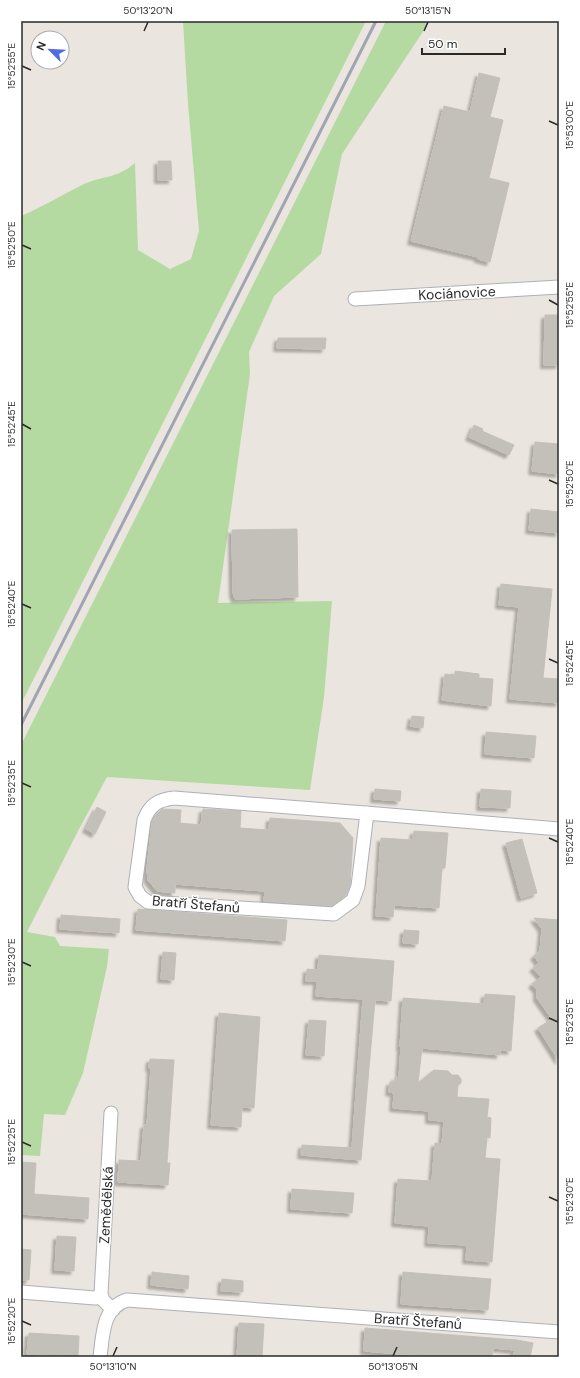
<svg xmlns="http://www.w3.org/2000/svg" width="580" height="1378" font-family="'DM Sans',sans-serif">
<defs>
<filter id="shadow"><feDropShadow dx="-3.5" dy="3.5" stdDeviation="1" flood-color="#0004"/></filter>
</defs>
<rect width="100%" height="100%" fill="#eae5de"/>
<path fill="#b4daa1" d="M183,21H366L21,704V216C43,207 63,194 84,184C105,175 116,179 135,163L138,250L170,269L191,259L199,231L188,104Z
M386,21H430L342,154L321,254L274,296L249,352L250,374L218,603L332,601L324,697L310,790L107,777L78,831L27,932L55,937L60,946L109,949L107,967L83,1073L65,1115L44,1114L40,1156L21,1155V745Z"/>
<path fill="#c3bfb9" stroke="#c5c1b8" filter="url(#shadow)" d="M479,73L500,78L490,117L503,120L489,178L509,183L490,262L478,259V257L411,241L444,106L470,112Z
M158,161H171L172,180H158Z
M545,315H559V365H544Z
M278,338H326L325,349L277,348Z
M474,425L483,429L482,431L514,445L509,455L469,437Z
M535,442L559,444V474L532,471Z
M531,509L559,512V533L529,530Z
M297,529L298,597L235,599L233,593L232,530Z
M501,584L552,589L543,678L559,679V703L510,699L519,607L499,605Z
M455,671L479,674V678L493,679L491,706L442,700L445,674L455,675Z
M412,716L424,717L423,728L410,726Z
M486,732L536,736L534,758L485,754Z
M375,789L401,791L400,801L374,799Z
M481,789L511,791L510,808L480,807Z
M97,807L106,812L95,834L86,829Z
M162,809L181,810L180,823L201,825L203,809L241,811L240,828L269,830L270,818L340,823L353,838L350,886L346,895L332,906L264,901L265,891L250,890L175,884V893L157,891L148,880L147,869L152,822L154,817Z
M414,831L448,833L445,868H442L439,908L394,905L393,917L376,916L381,838L413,840Z
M522,839L537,893L521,898L506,843Z
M138,909L287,920L285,941L136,930Z
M61,915L120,919L119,933L60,929Z
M534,918L559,920V1061L538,1028L552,1019L537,998V990L532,984L541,977L533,968L539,963L534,956L540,951L542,929Z
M404,930L419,931L418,944L403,943Z
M163,952L176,953L174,980L161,979Z
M319,955L394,961L391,1001L375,1000L361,1160L301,1155L302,1145L352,1148L363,999L316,996L317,981H306L307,969L318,970Z
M485,994L515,996L511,1051L500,1050V1055L422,1048L418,1083L434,1070L448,1071L452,1075H458L461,1079V1083L458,1085L457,1097L489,1099L487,1117L491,1118L490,1138L487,1137L485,1158L500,1159V1161L492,1262L466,1260L467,1245L428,1243L429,1226L395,1223L398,1179L432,1181L435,1143L442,1144L444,1121L429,1120V1111L393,1108L394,1093L389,1092L390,1082H395V1077L399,1078L401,1047H400L403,998L484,1004Z
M219,1013L260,1017L254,1108L242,1107L241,1127L211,1125Z
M309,1020L326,1021L324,1056L306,1055Z
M150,1059L174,1060L167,1163H170L168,1185L118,1182L119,1160L141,1161L144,1125H147L151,1068H149Z
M21,1162L36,1163L34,1194L89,1198L88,1219L21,1214Z
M292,1189L354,1193L352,1213L291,1209Z
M57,1236L76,1237L74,1271L55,1270Z
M21,1249L31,1250L29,1280H21Z
M152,1272L189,1276L188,1289L151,1285Z
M403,1272L491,1279L488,1310L401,1304Z
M222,1279L243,1281V1292L221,1291Z
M239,1323L264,1324L262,1357H237Z
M365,1328L517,1340L533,1343L530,1357H513L515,1350L493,1348L492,1357H438L364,1351Z
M29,1333L79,1336L78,1357L27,1354Z"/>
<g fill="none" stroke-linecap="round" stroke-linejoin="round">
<defs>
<path id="minor" d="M355,299L559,287
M367,813L358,886L353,900L334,914L148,902L140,896L135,887L144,820C150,805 157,800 174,798C302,808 431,818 559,829
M111,1113L101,1294L103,1300L113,1310
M21,1292L95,1298L101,1297
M100,1357C103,1335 102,1308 127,1300L559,1332"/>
</defs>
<use href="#minor" stroke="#aeb0b9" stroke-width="15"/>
<use href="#minor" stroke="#fff" stroke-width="13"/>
<path stroke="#a1a4b2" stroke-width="3" d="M21,725L376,21"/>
</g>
<path fill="none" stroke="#2a2a2a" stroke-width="1.5" d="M144,31L148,22M424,31L428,22M22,66L31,70M549,121L558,125M22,245L31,249M549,300L558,305M22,424L31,429M549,480L558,484M22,604L31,608M549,659L558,663M22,783L31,787M549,838L558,842M22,962L31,966M549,1018L558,1022M22,1142L31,1146M549,1197L558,1201M22,1321L31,1325M113,1356L117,1347M393,1356L397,1347"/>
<g text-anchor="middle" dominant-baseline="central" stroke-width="3" stroke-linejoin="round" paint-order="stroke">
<g font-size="14" fill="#2a2a2a" stroke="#fff">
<text transform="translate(457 293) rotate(-3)">Kociánovice</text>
<text transform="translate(196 904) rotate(5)">Bratří Štefanů</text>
<text transform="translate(106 1205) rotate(-87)">Zemědělská</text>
<text transform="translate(418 1321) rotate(4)">Bratří Štefanů</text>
</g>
</g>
<rect width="580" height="1378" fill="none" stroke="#ffffff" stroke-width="44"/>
<g transform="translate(50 50) rotate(294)"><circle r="19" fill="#ffffff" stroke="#aaaaaa"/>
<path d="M0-3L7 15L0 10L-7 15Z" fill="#516de4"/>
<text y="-6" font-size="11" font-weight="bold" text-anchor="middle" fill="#2a2a2a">N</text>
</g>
<path d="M422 48v6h83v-6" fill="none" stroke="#2a2a2a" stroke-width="2"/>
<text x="428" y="48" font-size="12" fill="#2a2a2a" stroke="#ffffff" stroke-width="3" paint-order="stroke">50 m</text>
<rect x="22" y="22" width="536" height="1334" fill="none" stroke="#2a2a2a" stroke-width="1.5"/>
<g font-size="10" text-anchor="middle" fill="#2a2a2a">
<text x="148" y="14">50°13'20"N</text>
<text x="428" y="14">50°13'15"N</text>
<text transform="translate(11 66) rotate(-90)" y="4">15°52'55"E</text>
<text transform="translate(569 125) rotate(-90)" y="4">15°53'00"E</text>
<text transform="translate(11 245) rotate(-90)" y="4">15°52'50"E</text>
<text transform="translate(569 305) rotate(-90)" y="4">15°52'55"E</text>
<text transform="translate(11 424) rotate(-90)" y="4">15°52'45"E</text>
<text transform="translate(569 484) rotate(-90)" y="4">15°52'50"E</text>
<text transform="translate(11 604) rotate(-90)" y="4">15°52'40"E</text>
<text transform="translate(569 663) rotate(-90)" y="4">15°52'45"E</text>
<text transform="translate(11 783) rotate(-90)" y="4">15°52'35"E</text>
<text transform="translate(569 842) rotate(-90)" y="4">15°52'40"E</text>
<text transform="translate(11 962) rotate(-90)" y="4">15°52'30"E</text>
<text transform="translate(569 1022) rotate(-90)" y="4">15°52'35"E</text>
<text transform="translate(11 1142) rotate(-90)" y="4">15°52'25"E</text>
<text transform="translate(569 1201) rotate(-90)" y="4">15°52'30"E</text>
<text transform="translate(11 1321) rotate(-90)" y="4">15°52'20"E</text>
<text x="113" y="1370">50°13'10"N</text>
<text x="393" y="1370">50°13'05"N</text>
</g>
</svg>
